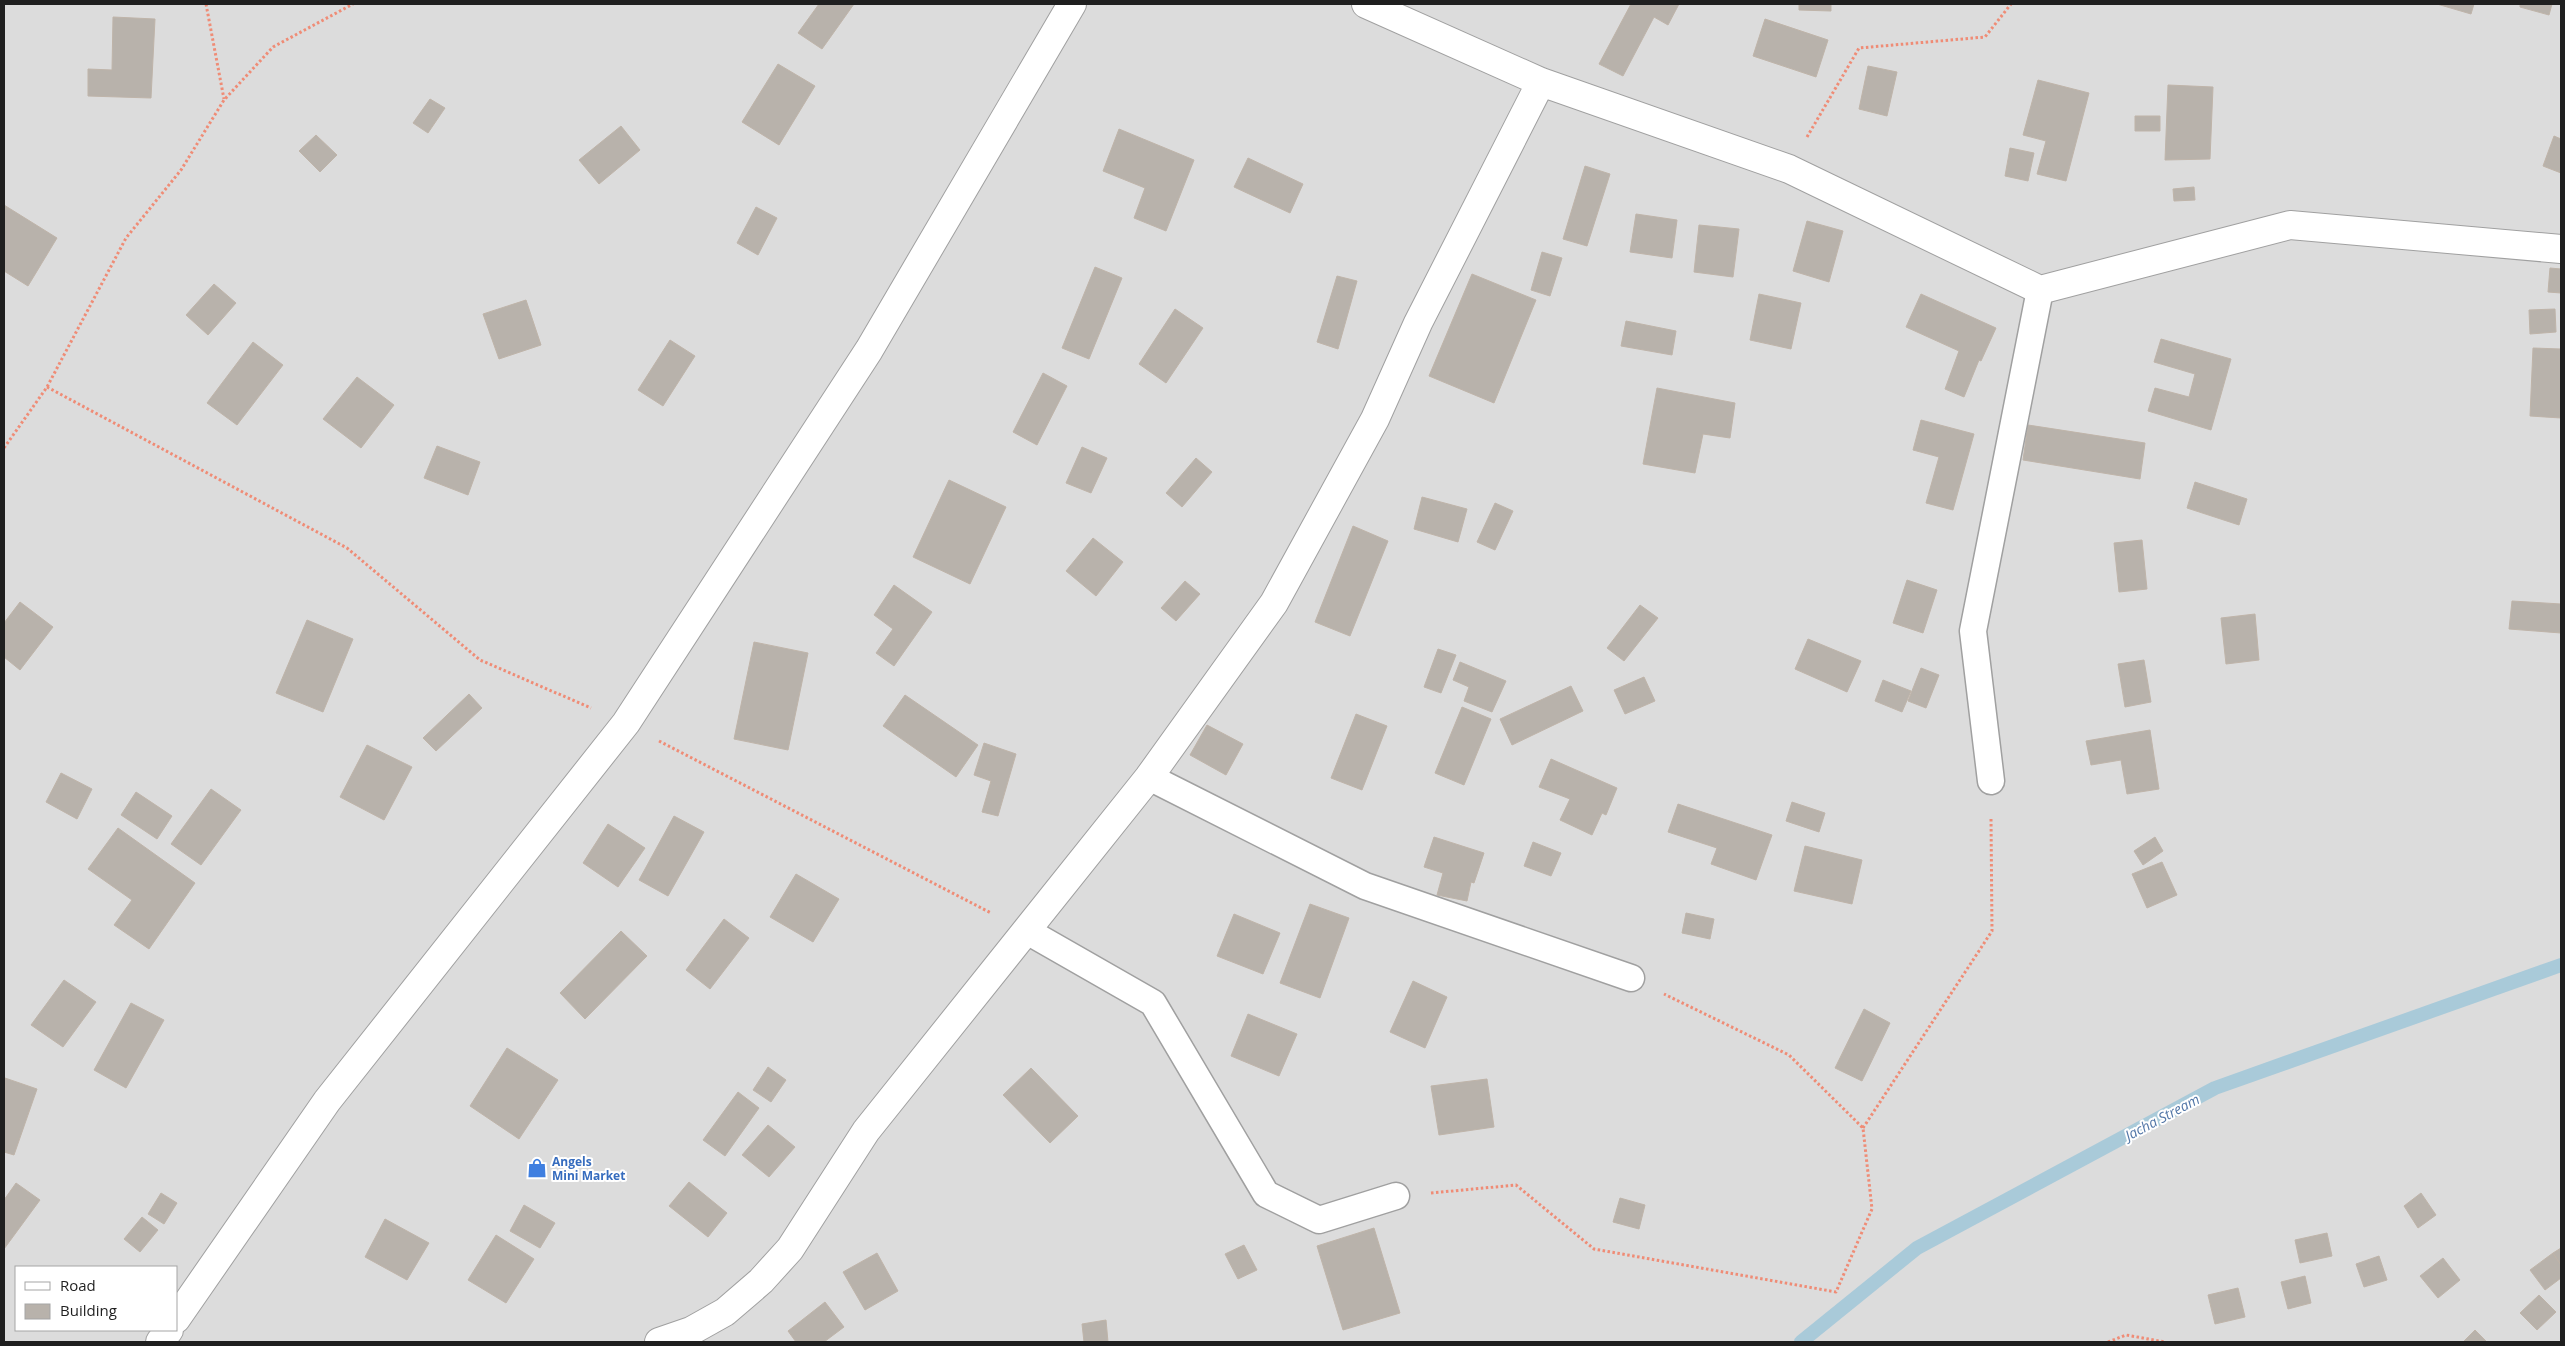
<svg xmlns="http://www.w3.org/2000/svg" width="2565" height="1346" font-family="'Open Sans',sans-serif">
<rect width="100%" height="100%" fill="#efece5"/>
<path fill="#dcdcdc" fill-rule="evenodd" d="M4,4H2561V1342H4ZM16,1267H176V1330H16Z"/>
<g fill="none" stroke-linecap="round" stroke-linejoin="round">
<path stroke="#a9cad9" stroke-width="14" d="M1801,1342L1917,1248L2215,1088L2561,965"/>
</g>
<path fill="#b8b2ab" stroke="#bfb4a9" d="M819,4H854L822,49L798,33Z
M1631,4H1679L1668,25L1654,17L1623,76L1599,64Z
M1799,4H1831V11L1799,10Z
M2437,4H2474L2471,14Z
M2520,4H2552L2549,15L2520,7Z
M113,17L155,19L151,98L88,96V69L112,70Z
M1765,19L1828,40L1816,77L1753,56Z
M778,64L815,86L779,145L742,122Z
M1868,66L1897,72L1887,116L1859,109Z
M2038,80L2089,93L2066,181L2037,174L2046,141L2023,135Z
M2168,85L2213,87L2210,159L2165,160Z
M430,99L445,108L428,133L413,123Z
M2135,116H2160V131H2135Z
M621,126L640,150L599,184L579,160Z
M1119,129L1194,160L1166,231L1134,218L1145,188L1103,171Z
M316,135L337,155L320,172L299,151Z
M2554,136L2561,139V173L2543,166Z
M2010,148L2034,153L2028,181L2005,176Z
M1248,158L1303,184L1290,213L1234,187Z
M1585,166L1610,174L1587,246L1563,239Z
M2194,187L2195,200L2174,201L2173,189Z
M4,205L57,238L28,286L4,271Z
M756,207L777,218L758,255L737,243Z
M1636,214L1677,220L1672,258L1630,252Z
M1807,221L1843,231L1829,282L1793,271Z
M1699,225L1739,229L1733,277L1694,272Z
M1542,252L1562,258L1550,296L1531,290Z
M1095,267L1122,278L1089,359L1062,348Z
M2550,268L2561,269V293L2548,292Z
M1472,274L1536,300L1494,403L1429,376Z
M1337,276L1357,281L1338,349L1317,342Z
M214,284L236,303L208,335L186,315Z
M1759,294L1801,303L1791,349L1750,340Z
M1921,294L1996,328L1981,361L1979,360L1964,397L1945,389L1959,351L1906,327Z
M526,300L541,345L499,359L483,314Z
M1175,309L1203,328L1166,383L1139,364Z
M2555,309L2556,332L2530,334L2529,310Z
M1626,321L1676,331L1672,355L1621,346Z
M2161,339L2231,359L2211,430L2148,411L2155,388L2189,397L2195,374L2154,362Z
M670,340L695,356L663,406L638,390Z
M253,342L283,365L237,425L207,403Z
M2533,348L2561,349V418L2530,416Z
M1043,373L1067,386L1037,445L1013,432Z
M357,377L394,405L361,448L323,419Z
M1657,388L1735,403L1730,438L1703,434L1695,473L1643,464Z
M1921,420L1974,434L1953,510L1926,503L1939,457L1913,450Z
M2028,425L2145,443L2140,479L2023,460Z
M437,446L480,462L468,495L424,478Z
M1082,447L1107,458L1091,493L1066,483Z
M1196,458L1212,472L1182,507L1166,493Z
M949,480L1006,507L970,584L913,557Z
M2195,482L2247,499L2239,525L2187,508Z
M1422,497L1467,509L1458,542L1414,529Z
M1495,503L1513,511L1495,550L1477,542Z
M1353,526L1388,541L1350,636L1315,622Z
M1093,538L1123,562L1096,596L1066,571Z
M2142,540L2147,589L2119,592L2114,543Z
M1907,580L1937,590L1923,633L1893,623Z
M1185,581L1200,594L1176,621L1161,608Z
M894,585L932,612L894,666L876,653L893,629L874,615Z
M2512,601L2561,604V633L2509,629Z
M20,602L53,627L20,670L4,657V623Z
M1640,605L1658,618L1624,661L1607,648Z
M2255,614L2259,660L2226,664L2221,618Z
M307,620L353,639L323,712L276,693Z
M1808,639L1861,661L1847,692L1795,669Z
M754,642L808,653L788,750L734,739Z
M1438,649L1456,655L1441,693L1424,687Z
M2144,660L2151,702L2125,707L2118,664Z
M1460,662L1506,681L1492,712L1464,701L1469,687L1453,680Z
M1921,668L1939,675L1926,708L1908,701Z
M1644,677L1655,701L1625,714L1614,690Z
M1883,680L1911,691L1902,712L1875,701Z
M1571,686L1583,711L1512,745L1500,719Z
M469,694L482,708L436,751L423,738Z
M905,695L978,745L956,777L883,726Z
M1462,707L1491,719L1464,785L1435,773Z
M1356,714L1387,726L1362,790L1331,778Z
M1207,725L1243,744L1226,775L1190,755Z
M2150,730L2159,789L2127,794L2121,760L2091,765L2086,741Z
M984,743L1016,754L998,816L982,812L991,781L974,775Z
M367,745L412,767L384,820L340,797Z
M1551,759L1617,788L1606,815L1602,813L1592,835L1560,820L1570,799L1539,787Z
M61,773L92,789L77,819L46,802Z
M211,789L241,810L201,865L171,844Z
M136,792L172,816L157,839L121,815Z
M1792,802L1825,813L1819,832L1786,821Z
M1678,804L1772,835L1756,880L1711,864L1717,848L1668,832Z
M674,816L704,832L668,896L639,880Z
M608,824L645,848L618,887L583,863Z
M118,828L195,883L149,949L114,925L132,900L88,869Z
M1434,837L1484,853L1474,883L1471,882L1467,901L1437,895L1443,873L1424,867Z
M2155,837L2163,851L2143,865L2134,851Z
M1533,842L1561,853L1551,876L1524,866Z
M1805,846L1862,860L1852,904L1794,891Z
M2162,862L2177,895L2147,908L2132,874Z
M796,874L839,899L813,942L770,917Z
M1310,904L1349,918L1320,998L1280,983Z
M1686,913L1714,919L1710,939L1682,933Z
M1234,914L1280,933L1263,974L1217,956Z
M724,919L749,938L710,989L686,970Z
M621,931L647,956L585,1019L560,993Z
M64,980L96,1002L63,1047L31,1025Z
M1413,981L1447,997L1425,1048L1390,1032Z
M131,1003L164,1020L126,1088L94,1070Z
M1864,1009L1890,1023L1862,1081L1835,1068Z
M1248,1014L1297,1034L1279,1076L1231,1056Z
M507,1048L558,1080L519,1139L470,1106Z
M768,1067L786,1080L771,1102L753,1090Z
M1031,1068L1078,1116L1050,1143L1003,1095Z
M5,1078L37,1089L14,1155L4,1152Z
M1487,1079L1494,1127L1439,1135L1431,1086Z
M738,1092L759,1108L725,1156L703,1140Z
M768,1125L795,1147L769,1177L742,1155Z
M689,1182L727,1213L708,1237L669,1206Z
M16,1183L40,1200L4,1249V1200Z
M161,1193L177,1203L164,1224L148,1214Z
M2421,1193L2436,1215L2418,1228L2404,1206Z
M1620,1198L1645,1205L1639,1229L1613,1222Z
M524,1205L555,1223L540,1248L510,1231Z
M142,1217L158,1230L140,1252L124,1239Z
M385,1219L429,1243L407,1280L365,1257Z
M1374,1228L1400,1313L1343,1330L1317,1246Z
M2327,1233L2332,1256L2300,1263L2295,1240Z
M496,1235L534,1259L506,1303L468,1280Z
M1244,1245L1257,1270L1238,1279L1225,1254Z
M2561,1248V1265L2553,1253Z
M877,1253L898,1291L865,1310L843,1272Z
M2553,1253L2561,1265V1278L2545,1290L2530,1270Z
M2379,1256L2387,1280L2364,1287L2356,1264Z
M2443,1258L2460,1280L2438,1298L2420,1276Z
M2305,1276L2311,1303L2288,1309L2281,1282Z
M2238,1288L2245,1317L2215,1324L2208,1295Z
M2539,1295L2556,1312L2537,1330L2520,1313Z
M825,1302L844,1327L824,1342H796L788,1331Z
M1106,1320L1108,1342H1084L1082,1324Z
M2475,1330L2487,1342H2463Z"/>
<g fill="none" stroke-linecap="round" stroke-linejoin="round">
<defs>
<path id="service" d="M1149,777L1365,886L1631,978
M1991,781L1973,631L2040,290
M1027,931L1153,1003L1266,1194L1319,1220L1396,1196"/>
<path id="minor" d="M1366,4L1541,82L1789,169L2040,290L2290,225L2561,249
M176,1319L327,1101L626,723L869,350L1072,4
M160,1342L169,1330
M659,1342L691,1331L725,1312L761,1281L790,1249L866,1131L1149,777L1274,603L1375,419L1418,323L1541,82"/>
</defs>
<use href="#service" stroke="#a0a0a0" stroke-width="29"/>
<use href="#minor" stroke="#a0a0a0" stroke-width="30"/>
<path stroke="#ef8c76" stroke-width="3" stroke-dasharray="2.5 2.5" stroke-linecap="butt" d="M206,4L224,99
M1807,137L1859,48L1985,37L2011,4
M47,387L347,548L480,660L591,708
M4,448L47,387L126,238L181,170L224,100L273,47L353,4
M659,741L991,913
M1863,1128L1992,931L1991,818
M1431,1193L1516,1185L1594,1249L1836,1292L1872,1209L1863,1128L1789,1055L1664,994
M2108,1342L2126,1335L2165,1342"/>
<use href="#service" stroke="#fff" stroke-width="26"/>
<use href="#minor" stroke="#fff" stroke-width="28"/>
</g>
<defs>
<symbol id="shop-bare" viewBox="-9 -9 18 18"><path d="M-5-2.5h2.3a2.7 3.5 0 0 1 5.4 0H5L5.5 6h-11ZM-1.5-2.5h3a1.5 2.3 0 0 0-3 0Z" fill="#3f7fe0" stroke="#fff" stroke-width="2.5" paint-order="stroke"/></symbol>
</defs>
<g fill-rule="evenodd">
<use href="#shop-bare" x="523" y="1154" width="28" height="28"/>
</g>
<g text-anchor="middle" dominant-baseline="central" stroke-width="4" stroke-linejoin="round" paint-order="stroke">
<g font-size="12" font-weight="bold" fill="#366cbe" stroke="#fff" text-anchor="start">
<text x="552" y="1161">Angels<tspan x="552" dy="14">Mini Market</tspan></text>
</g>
<g font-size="14" font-style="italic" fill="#5276a7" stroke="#fff">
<text transform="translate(2162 1117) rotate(-28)">Jacha Stream</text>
</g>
</g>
<rect width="2565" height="1346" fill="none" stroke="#1f1f1f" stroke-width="10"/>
<rect x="15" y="1266" width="162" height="65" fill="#ffffff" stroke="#a5a5a5"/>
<rect x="25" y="1282" width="25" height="8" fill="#ffffff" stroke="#a5a5a5"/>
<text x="60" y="1291" font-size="15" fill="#1f1f1f">Road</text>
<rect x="25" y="1304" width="25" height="15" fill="#b8b2ab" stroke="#a5a5a5"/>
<text x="60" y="1316" font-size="15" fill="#1f1f1f">Building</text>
</svg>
